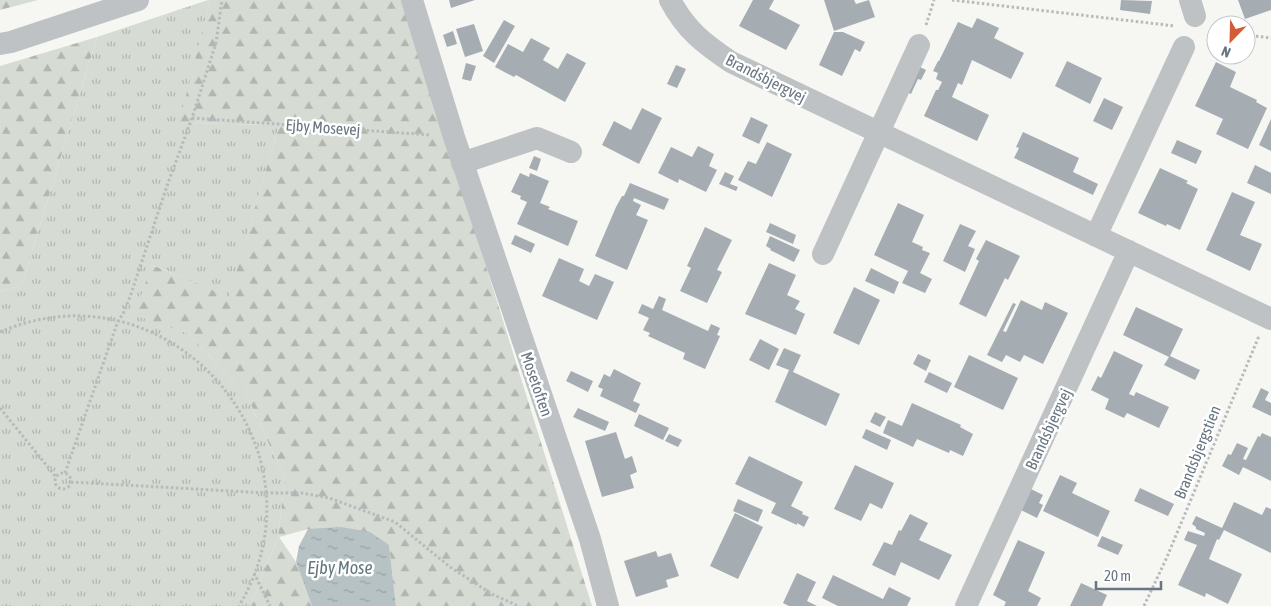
<svg xmlns="http://www.w3.org/2000/svg" width="1271" height="606" font-family="'Asap Condensed',sans-serif">
<defs>
<pattern id="grass-tufts" width="24" height="20" patternUnits="userSpaceOnUse" patternTransform="scale(1.25)"><rect width="24" height="20" fill="#d6dbd3"/><path d="M3 7l-1-3M5 7V3M7 7l1-3M15 17l-1-3M17 17v-4M19 17l1-3" fill="none" stroke="#b1b6b1"/></pattern>
<pattern id="forest-firs" width="22" height="20" patternUnits="userSpaceOnUse" patternTransform="scale(1.25)"><rect width="22" height="20" fill="#d6dbd3"/><path d="M5 1l3.5 6h-7zM16 11l3.5 6h-7z" fill="#b1b6b1"/></pattern>
<pattern id="water-ripples" width="26" height="14" patternUnits="userSpaceOnUse" patternTransform="scale(1.25)"><rect width="26" height="14" fill="#b7c2c5"/><path d="M2 4q2-2 4 0t4 0M15 11q2-2 4 0t4 0" fill="none" stroke="#99a2a5"/></pattern>
</defs>
<rect width="100%" height="100%" fill="#f6f6f3"/>
<path fill="url(#grass-tufts)" d="M208,0H210L180,123L279,125L229,298L153,265L135,314L189,334L248,398L285,479L278,537L250,606H0V292L22,285L97,37Z"/>
<path fill="url(#forest-firs)" d="M0,0H38L0,10Z
M210,0H403L592,606H396L389,545L308,529L279,537L296,562L312,606H250L278,537L285,479L248,398L189,334L134,315L152,265L229,297L279,125L179,123Z
M97,37L22,285L0,292V66Z"/>
<path fill="url(#water-ripples)" d="M341,527L370,532L389,545L396,606H312L296,562L299,546L308,529Z"/>
<path fill="#a6adb2" d="M449,0H475L451,8Z
M753,0H774L769,9L800,25L786,50L739,26Z
M824,0H854L856,4L869,0L875,17L834,31Z
M1121,0L1152,1L1150,14L1120,10Z
M1238,0H1271V10L1245,19Z
M977,18L999,28L994,38L1024,53L1011,79L972,60L962,85L958,83L952,97L989,115L977,141L924,116L936,90H938L942,82L936,79L938,73L933,71L938,61H939L958,22L972,28Z
M504,20L515,26L494,63L483,56Z
M474,24L483,51L465,57L456,29Z
M453,31L457,44L447,47L443,35Z
M834,32H843L865,42L860,52L855,49L842,76L819,65Z
M531,38L550,48L543,60L558,69L567,53L586,63L565,102L516,75L514,77L495,67L508,44L523,52Z
M1067,61L1102,78L1090,104L1055,86Z
M1216,62L1236,72L1230,87L1257,100L1256,102L1267,108L1248,149L1216,134L1223,119L1195,106Z
M466,63L476,66L471,81L462,79Z
M676,65L686,69L677,88L667,84Z
M918,66L926,70L921,80L918,79L911,94L906,92Z
M1104,98L1123,107L1112,130L1093,121Z
M642,108L662,118L639,164L602,145L614,121L631,130Z
M751,117L768,125L759,144L742,136Z
M1271,119V151L1259,145Z
M1023,132L1079,158L1073,172L1098,184L1093,195L1014,158L1019,148L1016,147Z
M1177,140L1202,151L1196,164L1171,153Z
M767,142L792,154L772,197L738,180L748,161L756,164Z
M698,146L714,154L709,166L717,170L706,192L679,179L678,183L658,173L671,147L692,157Z
M534,156L541,159L537,171L529,168Z
M1255,165L1271,173V194L1247,183Z
M1160,168L1188,181L1186,183L1198,189L1180,230L1167,224L1166,226L1138,213Z
M725,172L734,176L730,184L738,187L736,191L719,184Z
M520,173L529,177L530,173L549,181L540,203L550,207L548,209L578,221L568,246L517,224L527,202L520,199L521,196L511,192Z
M630,183L669,199L664,210L634,198L633,201L641,205L636,215L648,220L627,270L595,256L616,207L622,196H624Z
M1232,192L1255,202L1240,235L1262,244L1250,271L1206,250Z
M898,203L924,215L912,242L923,247L922,250L930,253L920,273L932,279L925,293L902,283L908,271L874,255Z
M770,223L796,235L793,244L766,232Z
M960,224L976,231L968,246L975,249L965,272L943,261Z
M705,227L732,240L717,270L722,272L707,303L680,291L691,268L687,266Z
M515,235L535,244L531,253L511,244Z
M770,236L800,250L794,262L770,250L771,249L766,246Z
M986,240L1020,256L1008,280L1005,278L986,317L959,304L979,261L976,259Z
M559,258L584,269L579,281L589,286L595,274L614,282L597,320L542,296Z
M769,263L796,275L787,295L800,301L795,309L805,314L796,335L745,314Z
M871,268L899,282L894,294L865,281Z
M854,287L880,300L859,345L833,333Z
M659,296L666,299L662,310L708,331L711,324L720,328L717,335L720,336L705,369L683,359L685,353L648,336L650,333L643,330L649,318L638,313L642,304L653,309Z
M1021,300L1042,310L1045,302L1068,313L1043,364L1024,355L1020,362L1006,355L1002,362L987,355L1013,303L1016,304L1003,331L1006,332Z
M1136,307L1183,329L1170,356L1200,370L1195,380L1164,365L1169,357L1123,335Z
M760,339L779,349L769,370L749,360Z
M784,348L801,355L793,372L840,394L826,426L775,402L789,370L776,365Z
M1114,351L1143,365L1129,394L1134,396L1136,392L1169,407L1159,428L1127,413L1124,418L1105,409L1109,399L1091,390L1098,376L1101,378Z
M918,354L931,360L926,371L913,364Z
M969,355L1018,378L1003,410L954,387Z
M614,369L641,383L633,401L640,404L636,413L600,396L603,389L598,387L604,374L610,377Z
M571,371L593,381L588,392L566,381Z
M929,372L952,383L947,393L924,382Z
M1261,388L1269,392L1265,400L1271,403V416L1252,407Z
M912,403L961,425L960,427L973,434L963,456L950,450L949,453L917,439L913,447L883,433L888,420L902,426Z
M578,408L609,422L605,431L573,417Z
M875,412L886,417L880,427L870,422Z
M639,414L669,428L663,440L634,426Z
M866,429L891,440L887,450L862,438Z
M616,432L625,459L632,456L637,472L630,475L634,488L602,497L585,441Z
M1262,433L1271,437V481L1243,467L1239,475L1222,466L1228,454L1231,455L1237,443L1248,448L1243,459L1246,460L1258,436L1260,437Z
M669,434L682,440L678,447L665,441Z
M749,456L803,482L791,506L803,512L802,514L809,517L804,527L797,523V525L771,513L776,503L735,484Z
M855,465L894,483L882,509L870,503L861,521L834,509Z
M1060,475L1077,483L1072,493L1110,511L1098,537L1043,511Z
M1029,488L1043,495L1039,503L1043,505L1037,518L1019,509Z
M1140,488L1174,504L1168,516L1134,501Z
M738,499L763,510L758,522L733,511Z
M1234,502L1262,515L1266,507L1271,509V553L1224,530L1219,540L1217,539L1209,559L1242,574L1228,604L1206,593L1205,597L1178,585L1197,545L1184,540L1188,531L1204,536L1205,533L1196,529V527L1192,524L1196,516L1222,528Z
M735,513L763,527L738,579L710,566Z
M910,514L928,523L919,540L952,555L939,580L901,562L895,576L872,565L884,542L892,545L899,530L901,531Z
M1102,536L1123,545L1118,555L1097,546Z
M1018,540L1045,552L1028,591L1041,598L1037,606H1004L1006,602L993,595Z
M656,551L658,557L671,553L679,576L666,580L668,587L636,597L624,561Z
M797,573L816,582L807,601L817,606H789L783,603Z
M833,575L883,599L889,587L911,598L907,606H838L822,598Z
M1081,583L1107,595L1102,606H1070Z"/>
<g fill="none" stroke-linecap="round" stroke-linejoin="round">
<path stroke="#b8bbbd" stroke-width="3" stroke-dasharray="2.5 2.5" stroke-linecap="butt" d="M952,0L1175,26
M926,25L934,0
M1246,35L1271,38
M192,118L431,135
M0,332C169,259 334,448 239,606
M0,408L56,477
M55 481a8 8 0 1 1 16 0a8 8 0 1 1-16 0Z
M65,473L118,321L123,314L130,297L168,183L192,118L216,43L222,0
M71,482L266,493H302L329,498L395,522L450,567L492,594L518,606
M254,573L270,606
M1144,606L1167,557L1259,336"/>
<path stroke="#bec2c5" stroke-width="22" d="M412,0L454,137L590,539L608,606
M670,0C686,30 703,43 731,62L1271,319
M1190,0L1195,16
M0,44L11,42L138,0
M462,163L537,138L571,152
M1096,236L1184,47
M823,254L919,45
M966,606L1129,251"/>
</g>
<g text-anchor="middle" dominant-baseline="central" stroke-width="5" stroke-linejoin="round" paint-order="stroke">
<g font-size="16" fill="#687682" stroke="#fff">
<text transform="translate(766 78) rotate(27)">Brandsbjergvej</text>
<text transform="translate(323 127) rotate(4)">Ejby Mosevej</text>
<text transform="translate(537 384) rotate(71)">Mosetoften</text>
<text transform="translate(1048 429) rotate(-65)">Brandsbjergvej</text>
<text transform="translate(1197 452) rotate(-68)">Brandsbjergstien</text>
</g>
<g font-size="18" font-style="italic" fill="#63777e" stroke="#fff">
<text x="340" y="567">Ejby Mose</text>
</g>
</g>
<g transform="translate(1231 40) rotate(203)"><circle r="24" fill="#ffffff" stroke="#c3c8cd"/>
<path d="M0-4L9 19L0 12L-9 19Z" fill="#d35c36"/>
<text y="-8" font-size="14" font-weight="bold" text-anchor="middle" fill="#687682">N</text>
</g>
<path d="M1096 581v8h65v-8" fill="none" stroke="#687682" stroke-width="2.5"/>
<text x="1104" y="581" font-size="15" fill="#687682" stroke="#ffffff" stroke-width="4" paint-order="stroke">20 m</text>
</svg>
